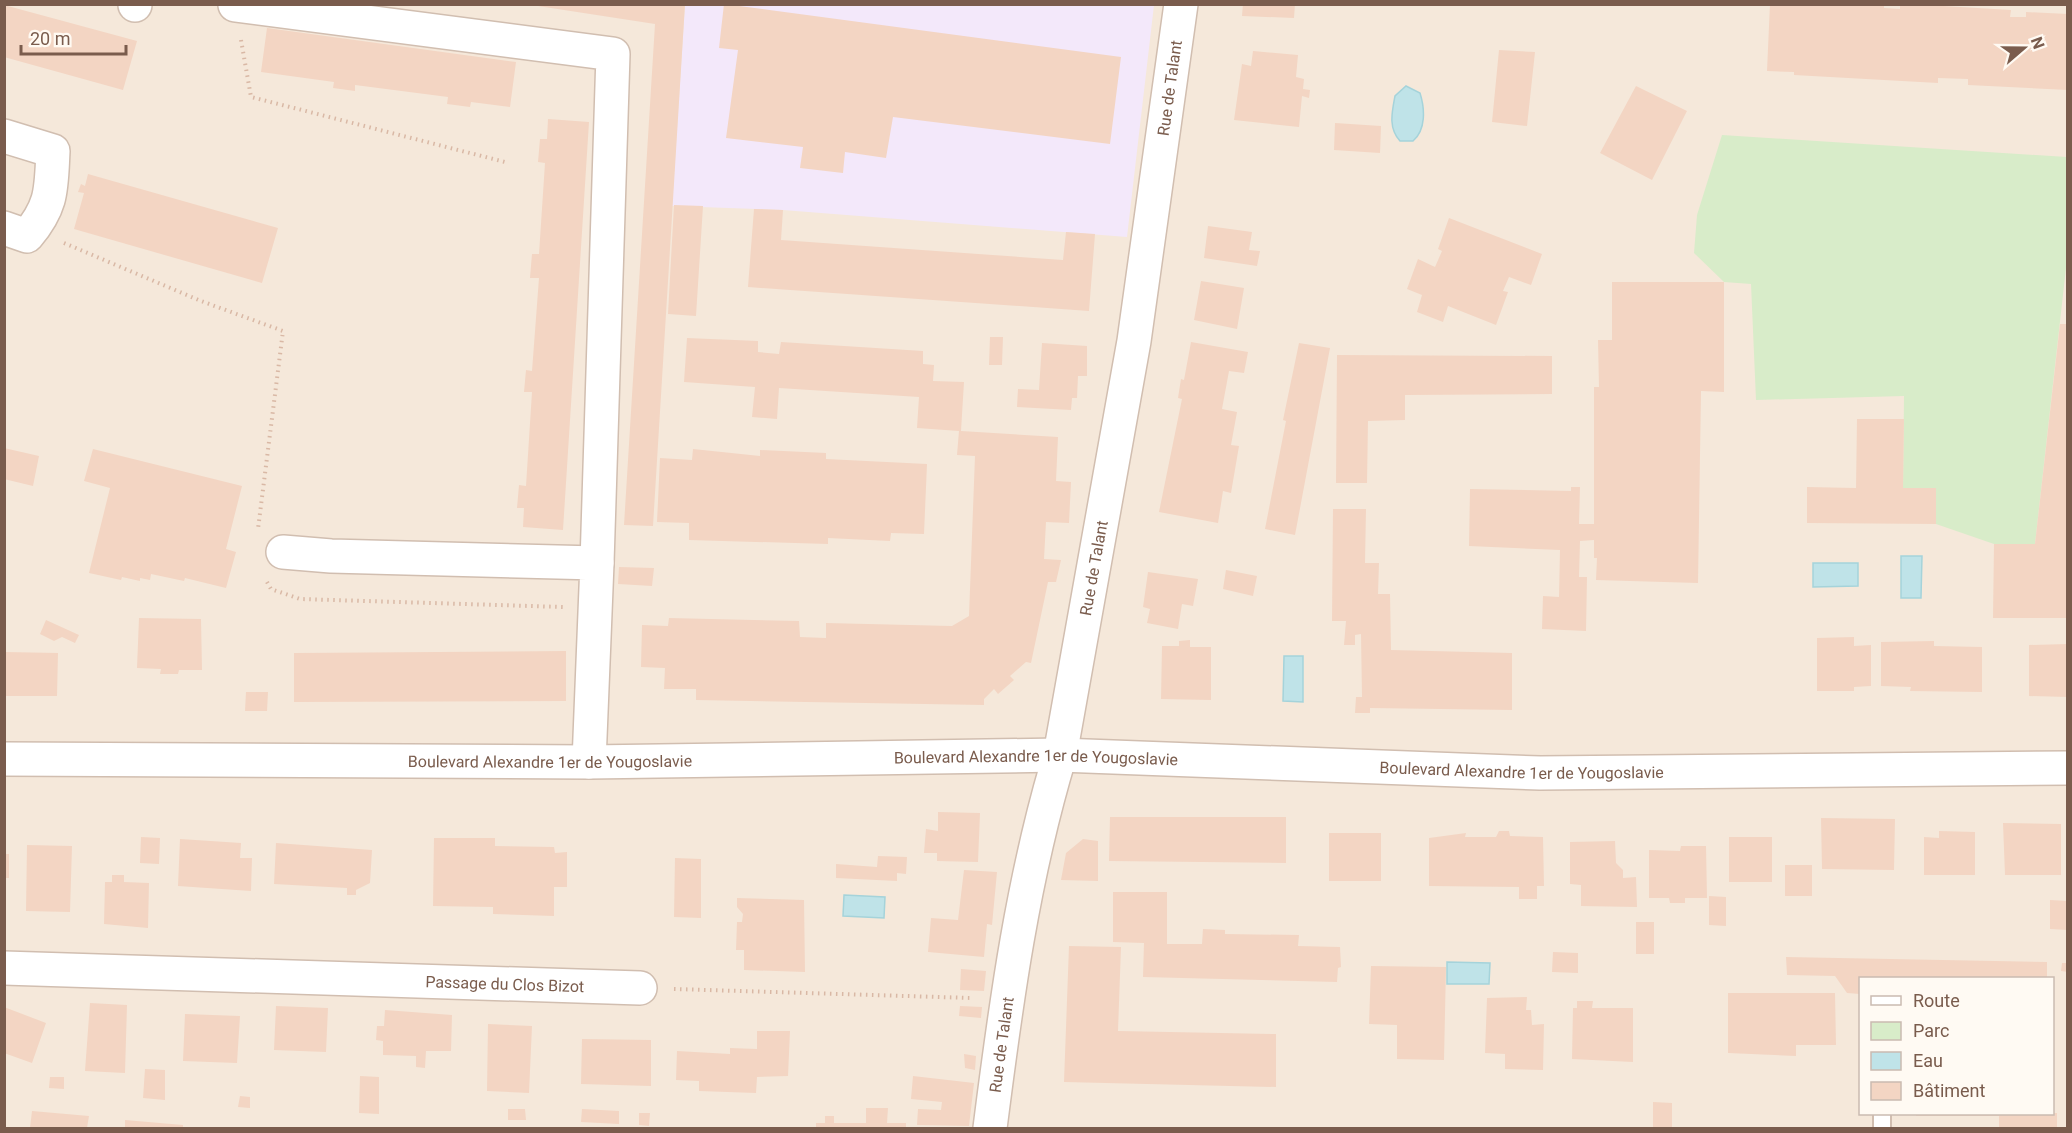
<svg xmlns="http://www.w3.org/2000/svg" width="2072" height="1133" font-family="Roboto,sans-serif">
<rect width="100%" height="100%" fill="#fdf6ec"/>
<path fill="#f5e8da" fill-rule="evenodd" d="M5,5H2067V1128H5ZM1860,978H2052V1114H1860Z"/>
<path fill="#f3e8fa" d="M685,5H1154L1127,237L783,210L672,206Z"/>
<path fill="#d8ecc9" d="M1722,135L2067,157V259L2035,544H1994L1936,524L1935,488H1903L1904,396L1756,400L1751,284L1724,282L1694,253L1697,215Z"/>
<path fill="#bfe3e8" stroke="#a5d3da" stroke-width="1.5" d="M1406,86L1420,93C1425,109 1426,130 1413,141H1400C1388,128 1392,112 1395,96Z
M1901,556H1922L1921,598H1901Z
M1813,563H1858V586L1813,587Z
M1284,656H1303V702L1283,701Z
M844,895L885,897L884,918L843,916Z
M1447,962L1490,963L1489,984H1447Z"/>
<path fill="#f3d5c3" d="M525,4H685L653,526L624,525L655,24Z
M724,4L1121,57L1110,144L893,117L886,158L845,152L843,173L800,168L803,147L726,138L738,50L719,48Z
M1243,4H1295L1294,18L1242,16Z
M1770,4H1884V8L1900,9V4H1910L2011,10L2010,17H2026V12L2068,14V90L1968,85V79L1938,78V83L1794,75V72L1767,71Z
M4,5L137,41L123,90L4,57Z
M267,28L516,62L510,107L471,102L470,107L447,104L448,97L355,85V91L333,88L334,82L261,72Z
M1499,50L1535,52L1527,126L1492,122Z
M1253,51L1298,55L1296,77L1304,79L1303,89L1310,90L1309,98L1302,96L1299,127L1234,120L1242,64L1251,66Z
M1636,86L1687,111L1652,180L1600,153Z
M548,119L589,122L563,530L523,527L524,508H517L519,485L526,486L532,392H524L526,370L532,371L539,278H530L532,254H539L545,163L538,162L540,139H547Z
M1335,123L1381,126L1380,153L1334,150Z
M88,174L278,228L262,283L74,229L84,193L78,192L81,184L85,186Z
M674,205L703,206L696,316L668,314Z
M754,209L783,210L781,240L1063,260L1066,232L1095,234L1089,311L748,287Z
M1449,218L1542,254L1531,285L1509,277L1503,291L1508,292L1496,325L1448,306L1443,322L1417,312L1422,295L1407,289L1418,259L1435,267L1442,251L1438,249Z
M1208,226L1252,232L1249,250L1260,251L1257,266L1204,258Z
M1201,281L1244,288L1237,329L1194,320Z
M1612,282H1724V392L1701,391L1698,583L1596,580L1597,558H1594V540L1580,541L1579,577H1587L1586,631L1542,629L1543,596L1559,597L1560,550L1469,546L1470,489L1571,491V487H1580L1579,524H1594V387H1599L1598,340H1612Z
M2060,324H2068V618H1993L1994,544H2035Z
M990,337H1003L1002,365H989Z
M687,338L758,341V352L779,354L781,342L923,351V364L934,365L933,381L964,382L961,431L1058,437L1056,481L1071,482L1069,523L1046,522L1044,559L1061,560L1056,582H1048L1031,663L1026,662L1010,676L1014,680L998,694L994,689L984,699V705L696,700V689H664L665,668L641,667L642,625L668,626L669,618L799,621L800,637L826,638V623L952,626L969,616L975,456L957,455L959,431L917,428L919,397L779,388L777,419L752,417L755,387L684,382Z
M1191,342L1248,352L1244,373L1229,371L1222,409L1237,412L1231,445L1239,446L1231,493L1223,491L1218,523L1159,512L1182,399L1178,398L1181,379L1184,380Z
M1042,343L1087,346V376H1078L1077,398H1072L1071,410L1017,407L1018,389L1039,390Z
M1299,343L1330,348L1295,535L1265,529L1286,421L1283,420Z
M1337,355L1552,356V394L1405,395V420L1368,421L1367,483H1336Z
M1857,419H1904L1903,488H1936V524L1807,523V487L1856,488Z
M4,448L39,456L33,486L4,479Z
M93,449L242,486L226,549L236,552L226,588L185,578L184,581L151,574L150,580L140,578V581L122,577L121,580L89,573L110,488L84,481Z
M693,449L760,456V450L826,453V459L927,464L924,534L891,533L890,541L828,538V544L689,540V523L657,522L660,458L692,460Z
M1333,509H1366L1365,563H1379L1378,594H1390L1391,650L1512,653V710L1370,708V713H1355L1356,697H1362L1361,634L1355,635V645H1344L1346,621H1332Z
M619,567L654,568L652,586L618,584Z
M1226,570L1257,576L1253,596L1223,589Z
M1148,572L1198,579L1193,606L1182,604L1178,629L1147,623L1150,609L1143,607Z
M139,618L201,619L202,670H179L178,674H160L161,669L137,668Z
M46,620L79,635L75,643L62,637L54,641L40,634Z
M1854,637V646L1871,645V686L1854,687V691H1817V638Z
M1190,640V647H1211V700L1161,699L1162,646H1179V641Z
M1934,641V646L1982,647V692L1910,691L1911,687L1881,686V642Z
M2068,644V697L2029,696V645Z
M566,651V701L294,702V653Z
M5,652L58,653L57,696H5Z
M246,692H268L267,711H245Z
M938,812L980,813L978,862L937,861V853H924L926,829L938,831Z
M1110,817H1286V863L1109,861Z
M1821,818L1895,819L1894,870L1822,869Z
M2003,823L2061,824V875H2005Z
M1499,831H1509L1510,836L1543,837L1544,886H1537V899H1519V887L1429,886V838L1466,833L1465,837H1496Z
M1939,831L1975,832V875H1924V837L1939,838Z
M1329,833H1381V881H1329Z
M141,837L160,838L159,864L140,863Z
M1729,837H1772V882H1729Z
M434,838H495V846L554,847L555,853L567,852V887H554V916L493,914V907L433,906Z
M180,839L241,843L240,858H252L251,891L178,886Z
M1083,839L1098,841V881L1061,880L1066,853Z
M1615,841L1616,863L1623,870V878L1636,877L1637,907L1581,906V885L1570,884V842Z
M276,843L372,850L370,883L356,890V895H347V888L274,884Z
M27,845L72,846L70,912L26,911Z
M1681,846H1706L1707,898H1685V903H1670L1669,898H1649V850L1680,851Z
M4,854H9V878H4Z
M878,856L907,857L906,874L897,873V881L836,878V864L877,867Z
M675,858L701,859V918L674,917Z
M1785,865H1812V896H1785Z
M964,870L997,872L992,925L987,924L984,957L928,952L931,918L958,920Z
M112,875H124V882L149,883L148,928L104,924L105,882H112Z
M1113,892H1167V944H1202L1203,929L1225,930V934L1299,935L1298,946L1340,947L1341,967L1338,968L1337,982L1143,977L1144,943L1113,942Z
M1709,896L1726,897V926L1709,925Z
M737,898L804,900L805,972L744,970V950H736L737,922H742L743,914L737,907Z
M2050,900L2068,901V930L2050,929Z
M1636,922H1654V954H1636Z
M1069,946L1121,947L1118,1031L1276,1034V1087L1064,1082Z
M1553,952L1578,953V973L1552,972Z
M1786,957L2047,962V978H1860V994L1847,993L1835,976L1787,975Z
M2062,963H2068V972L2061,971Z
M1371,966L1446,967L1444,1060L1397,1059V1025L1369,1024Z
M961,969L986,971L984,991L960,990Z
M1728,993H1835L1836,1045H1796V1056L1728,1053Z
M1527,997L1526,1010H1531L1532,1025L1544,1024L1543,1070L1505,1069V1054L1485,1053L1487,998Z
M1577,1001H1593L1592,1008H1633V1062L1572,1059L1573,1008H1577Z
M90,1003L127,1005L125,1073L85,1071Z
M276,1006L328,1008L326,1052L274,1050Z
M960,1006L982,1007L981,1018L959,1016Z
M4,1007L46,1023L32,1063L4,1053Z
M385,1010L452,1015L451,1051H426L425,1068L416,1067V1056L383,1055V1041L376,1040L377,1026H384Z
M185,1014L240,1016L237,1063L183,1061Z
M488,1024L532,1026L529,1093L487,1091Z
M757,1031H790L788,1076L757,1077L756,1093L699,1091V1081L676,1080L677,1051L730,1054V1048L757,1049Z
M582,1039L651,1040V1086L581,1084Z
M964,1054L976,1056L975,1070L965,1068Z
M145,1069L165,1070V1100L143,1098Z
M360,1076L379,1077V1114L359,1113Z
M913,1076L974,1083L969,1126L917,1125L918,1109L941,1110L942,1102L911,1099Z
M50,1077H64V1089L49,1088Z
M240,1096L250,1097V1108L238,1107Z
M1653,1102L1672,1103V1128H1653Z
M866,1108H888L887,1123H906V1128H816V1123H825V1116H834V1123H866Z
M508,1109H525L526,1120H508Z
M582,1109L619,1111V1124L581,1122Z
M32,1111L89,1116L87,1128H30Z
M639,1113H650L649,1126L639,1125Z
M2057,1113V1128H1999V1116H1916V1114Z
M125,1120L183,1125V1128H125Z"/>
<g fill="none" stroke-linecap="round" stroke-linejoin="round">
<defs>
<path id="lane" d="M1882,1114V1128"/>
<g id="street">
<path d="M135,4V5"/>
<path d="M235,5L613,54L597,563"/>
<path d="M4,136L53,151C51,189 53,205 27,236L4,228"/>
<path d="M283,552L331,556L597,563L589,762"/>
<path id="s1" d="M4,759L589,762L1060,755L1540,773L2068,768"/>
<path id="s2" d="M4,968L640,988"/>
<path id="s3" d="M990,1128C1006,1002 1023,877 1060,755L1134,341L1181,4"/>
</g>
</defs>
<use href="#lane" stroke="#d1beb0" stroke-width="20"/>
<use href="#street" stroke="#d1beb0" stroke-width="36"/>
<path stroke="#d9b8a5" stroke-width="4" stroke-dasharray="1.5 4.5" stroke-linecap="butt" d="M241,40L251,97L505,162
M64,243L201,301L283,331L258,529
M267,582L271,589L300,599L563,607
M674,989L972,998"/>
<use href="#lane" stroke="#fff" stroke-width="16"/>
<use href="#street" stroke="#fff" stroke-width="33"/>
</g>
<g text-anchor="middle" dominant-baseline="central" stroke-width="6" stroke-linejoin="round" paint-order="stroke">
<g font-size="16" fill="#7a5c4d" stroke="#fffaf3">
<text stroke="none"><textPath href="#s3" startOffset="1056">Rue de Talant</textPath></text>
<text stroke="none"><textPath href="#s3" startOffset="570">Rue de Talant</textPath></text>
<text stroke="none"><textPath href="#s1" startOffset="1032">Boulevard Alexandre 1er de Yougoslavie</textPath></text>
<text stroke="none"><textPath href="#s1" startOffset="546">Boulevard Alexandre 1er de Yougoslavie</textPath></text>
<text stroke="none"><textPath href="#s1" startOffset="1518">Boulevard Alexandre 1er de Yougoslavie</textPath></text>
<text stroke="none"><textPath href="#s2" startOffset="501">Passage du Clos Bizot</textPath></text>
<text stroke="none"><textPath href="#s3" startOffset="84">Rue de Talant</textPath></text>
</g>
</g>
<rect width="2072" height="1133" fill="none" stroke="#7a5c4d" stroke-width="12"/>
<rect x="1859" y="977" width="195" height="138" fill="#fffaf3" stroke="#cabbb1" stroke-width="1.5"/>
<rect x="1871" y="996" width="30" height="9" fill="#ffffff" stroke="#cabbb1" stroke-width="1.5"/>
<text x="1913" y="1007" font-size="18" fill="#7a5c4d">Route</text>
<rect x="1871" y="1022" width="30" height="18" fill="#d8ecc9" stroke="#cabbb1" stroke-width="1.5"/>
<text x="1913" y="1037" font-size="18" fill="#7a5c4d">Parc</text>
<rect x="1871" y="1052" width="30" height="18" fill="#bfe3e8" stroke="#cabbb1" stroke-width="1.5"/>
<text x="1913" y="1067" font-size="18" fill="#7a5c4d">Eau</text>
<rect x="1871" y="1082" width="30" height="18" fill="#f3d5c3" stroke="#cabbb1" stroke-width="1.5"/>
<text x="1913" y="1097" font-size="18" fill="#7a5c4d">Bâtiment</text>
<g transform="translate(2024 48) rotate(70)" stroke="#fffaf3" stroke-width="4.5" paint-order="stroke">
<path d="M0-4.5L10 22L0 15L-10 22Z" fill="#7a5c4d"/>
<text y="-9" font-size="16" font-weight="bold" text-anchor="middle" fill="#7a5c4d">N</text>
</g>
<path d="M21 45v9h105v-9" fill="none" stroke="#7a5c4d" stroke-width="3"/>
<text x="30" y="45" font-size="18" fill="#7a5c4d" stroke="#fffaf3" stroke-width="4.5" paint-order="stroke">20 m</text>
</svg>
